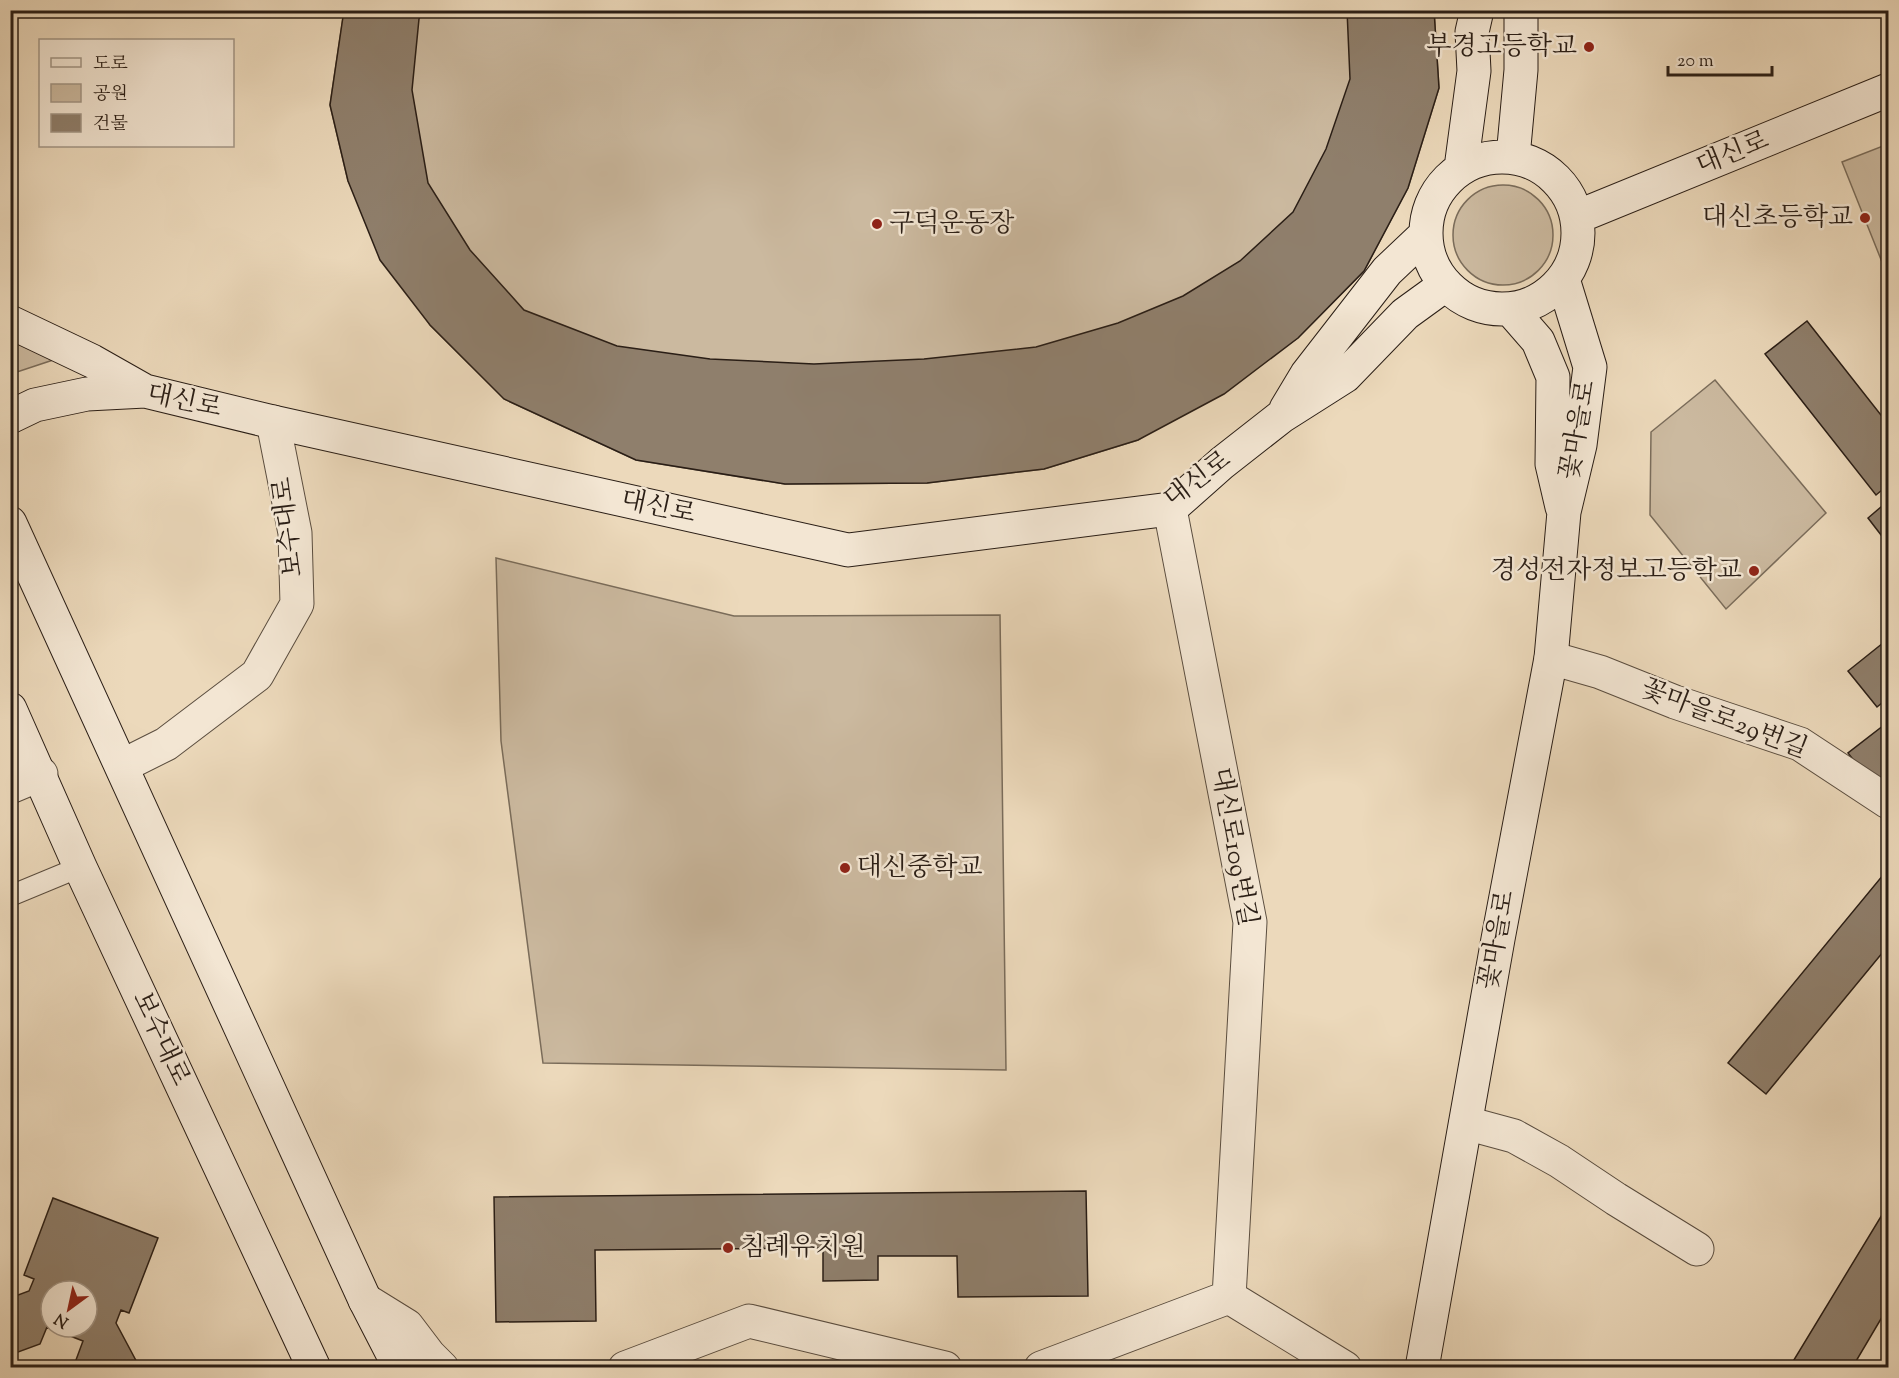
<svg xmlns="http://www.w3.org/2000/svg" width="1899" height="1378" font-family="'Sorts Mill Goudy','Noto Serif KR',serif">
<rect width="100%" height="100%" fill="#ecd9bb"/>
<filter id="stains"><feTurbulence type="fractalNoise" baseFrequency=".00333" numOctaves="4"/><feColorMatrix values="0 0 0 0 .2 0 0 0 0 .09 0 0 0 0 .02 0 0 0 .5 -.17"/></filter>
<radialGradient id="worn" r=".72"><stop offset=".6" stop-color="#630" stop-opacity="0"/><stop offset="1" stop-color="#630" stop-opacity=".3"/></radialGradient>
<path fill="#cbb99f" stroke="#7a6c5a" stroke-width="1.5" d="M1434,10L1439,88L1408,188L1364,271L1298,338L1138,440L1044,469L927,483L785,484L636,460L504,399L430,325L348,181L330,105L344,11Z
M1888,144V277L1842,162Z
M1453 235a50 50 0 1 1 100 0a50 50 0 1 1-100 0Z
M11,338L53,360L11,374Z
M1715,380L1826,513L1726,609L1650,515L1651,432Z
M496,558L734,616L1000,615L1006,1070L543,1063L501,741Z"/>
<path fill="#8f7f6c" stroke="#2a1e16" stroke-width="1.5" fill-rule="evenodd" d="M344,10H423L419,19L412,90L428,183L470,250L524,310L617,346L710,359L814,364L924,359L1036,347L1118,323L1183,296L1240,261L1293,212L1326,149L1350,79L1347,10H1434L1439,88L1408,188L1364,271L1298,338L1224,394L1138,440L1044,469L927,483L785,484L636,460L504,399L430,325L380,260L348,181L330,105Z
M1807,321L1888,424V485L1876,495L1765,354Z
M1888,501V544L1868,518Z
M1888,639V698L1877,707L1848,671Z
M1888,722V778L1875,788L1848,753Z
M1888,869V946L1766,1094L1728,1063Z
M1086,1191L1088,1296L958,1297L957,1256H878V1280L823,1281V1248L595,1250L596,1321L496,1322L494,1197Z
M53,1198L158,1238L129,1313L121,1310L116,1323L140,1368H80L76,1360L83,1341L47,1327L40,1344L10,1355V1298L29,1291L34,1279L24,1275ZM51,1291H87V1327H51Z
M1888,1205V1307L1852,1368H1789Z"/>
<g fill="none" stroke-linecap="round" stroke-linejoin="round">
<defs>
<path id="lane" d="M10,896L80,867"/>
<path id="street" d="M1170,509L1250,922L1229,1297
M1551,658L1600,672L1675,702L1800,744L1888,802
M122,766L166,744L257,675L297,604L295,533L273,422
M10,787L41,774
M1466,1123L1514,1136L1559,1161L1616,1199L1697,1249
M1229,1297L1345,1368
M365,1300L407,1326L429,1355L442,1368
M625,1368L749,1321L945,1368
M1041,1368L1229,1297"/>
<path id="secondary" d="M1426 233a76 76 0 1 1 152 0a76 76 0 1 1-152 0Z
M1513,157L1521,70V10
M1461,168L1474,71L1472,32L1477,10
M1577,217L1888,90
M1511,310L1538,341L1553,377L1552,464L1562,507
M10,322L92,361L145,391
M1286,409L1307,374L1387,271L1424,236
M10,417L35,405L87,394L145,391L273,422L848,550L1170,509L1222,463L1282,416L1345,376L1405,314L1445,285
M10,523L365,1300L400,1368
M10,709L80,867L314,1368
M1422,1368L1498,939L1551,658L1564,512L1580,445L1590,367L1563,279"/>
</defs>
<use href="#lane" stroke="#5a4d3f" stroke-width="22"/>
<use href="#street" stroke="#5a4d3f" stroke-width="35"/>
<use href="#secondary" stroke="#2a1e16" stroke-width="35"/>
<use href="#lane" stroke="#f3e6d3" stroke-width="20"/>
<use href="#street" stroke="#f3e6d3" stroke-width="33"/>
<use href="#secondary" stroke="#f3e6d3" stroke-width="33"/>
</g>
<g fill="#8f2418" stroke="#f3e6d3" stroke-width="2">
<circle cx="1589" cy="47" r="6"/>
<circle cx="1865" cy="218" r="6"/>
<circle cx="877" cy="224" r="6"/>
<circle cx="1754" cy="571" r="6"/>
<circle cx="845" cy="868" r="6"/>
<circle cx="728" cy="1248" r="6"/>
</g>
<g text-anchor="middle" dominant-baseline="central" stroke-width="5" stroke-linejoin="round" paint-order="stroke">
<g font-size="26" fill="#2a1e16" stroke="#f3e6d3" text-anchor="end">
<text x="1577" y="47">부경고등학교</text>
<text x="1853" y="218">대신초등학교</text>
<text x="889" y="224" text-anchor="start">구덕운동장</text>
<text x="1742" y="571">경성전자정보고등학교</text>
<text x="857" y="868" text-anchor="start">대신중학교</text>
<text x="740" y="1248" text-anchor="start">침례유치원</text>
</g>
<g font-size="26" fill="#2a1e16" stroke="#f3e6d3">
<text transform="translate(1733 154) rotate(-22)">대신로</text>
<text transform="translate(184 402) rotate(12)">대신로</text>
<text transform="translate(1579 430) rotate(-80)">꽃마을로</text>
<text transform="translate(1198 480) rotate(-37)">대신로</text>
<text transform="translate(658 508) rotate(12)">대신로</text>
<text transform="translate(289 527) rotate(-97)">보수대로</text>
<text transform="translate(1724 720) rotate(21)">꽃마을로29번길</text>
<text transform="translate(1233 847) rotate(80)">대신로109번길</text>
<text transform="translate(1498 940) rotate(-80)">꽃마을로</text>
<text transform="translate(160 1039) rotate(65)">보수대로</text>
</g>
</g>
<rect width="1899" height="1378" fill="none" stroke="#ecd9bb" stroke-width="36"/>
<rect x="12" y="12" width="1875" height="1354" fill="none" stroke="#2a1e16" stroke-width="3"/>
<rect x="18" y="18" width="1863" height="1342" fill="none" stroke="#2a1e16" stroke-width="1.5"/>
<rect x="39" y="39" width="195" height="108" fill="#f3e6d3" stroke="#a39687" stroke-width="1.5"/>
<rect x="51" y="58" width="30" height="9" fill="#f3e6d3" stroke="#a39687" stroke-width="1.5"/>
<text x="93" y="69" font-size="18" fill="#2a1e16">도로</text>
<rect x="51" y="84" width="30" height="18" fill="#cbb99f" stroke="#a39687" stroke-width="1.5"/>
<text x="93" y="99" font-size="18" fill="#2a1e16">공원</text>
<rect x="51" y="114" width="30" height="18" fill="#8f7f6c" stroke="#a39687" stroke-width="1.5"/>
<text x="93" y="129" font-size="18" fill="#2a1e16">건물</text>
<g transform="translate(69 1309) rotate(213)"><circle r="28" fill="#f3e6d3" stroke="#a39687" stroke-width="1.5"/>
<path d="M0-4.5L10 22L0 15L-10 22Z" fill="#8f2418"/>
<text y="-9" font-size="16" font-weight="bold" text-anchor="middle" fill="#2a1e16">N</text>
</g>
<path d="M1668 66v9h104v-9" fill="none" stroke="#2a1e16" stroke-width="3"/>
<text x="1677" y="66" font-size="18" fill="#2a1e16" stroke="#f3e6d3" stroke-width="4.5" paint-order="stroke">20 m</text>
<rect width="100%" height="100%" filter="url(#stains)"/>
<rect width="100%" height="100%" fill="url(#worn)"/>
</svg>
